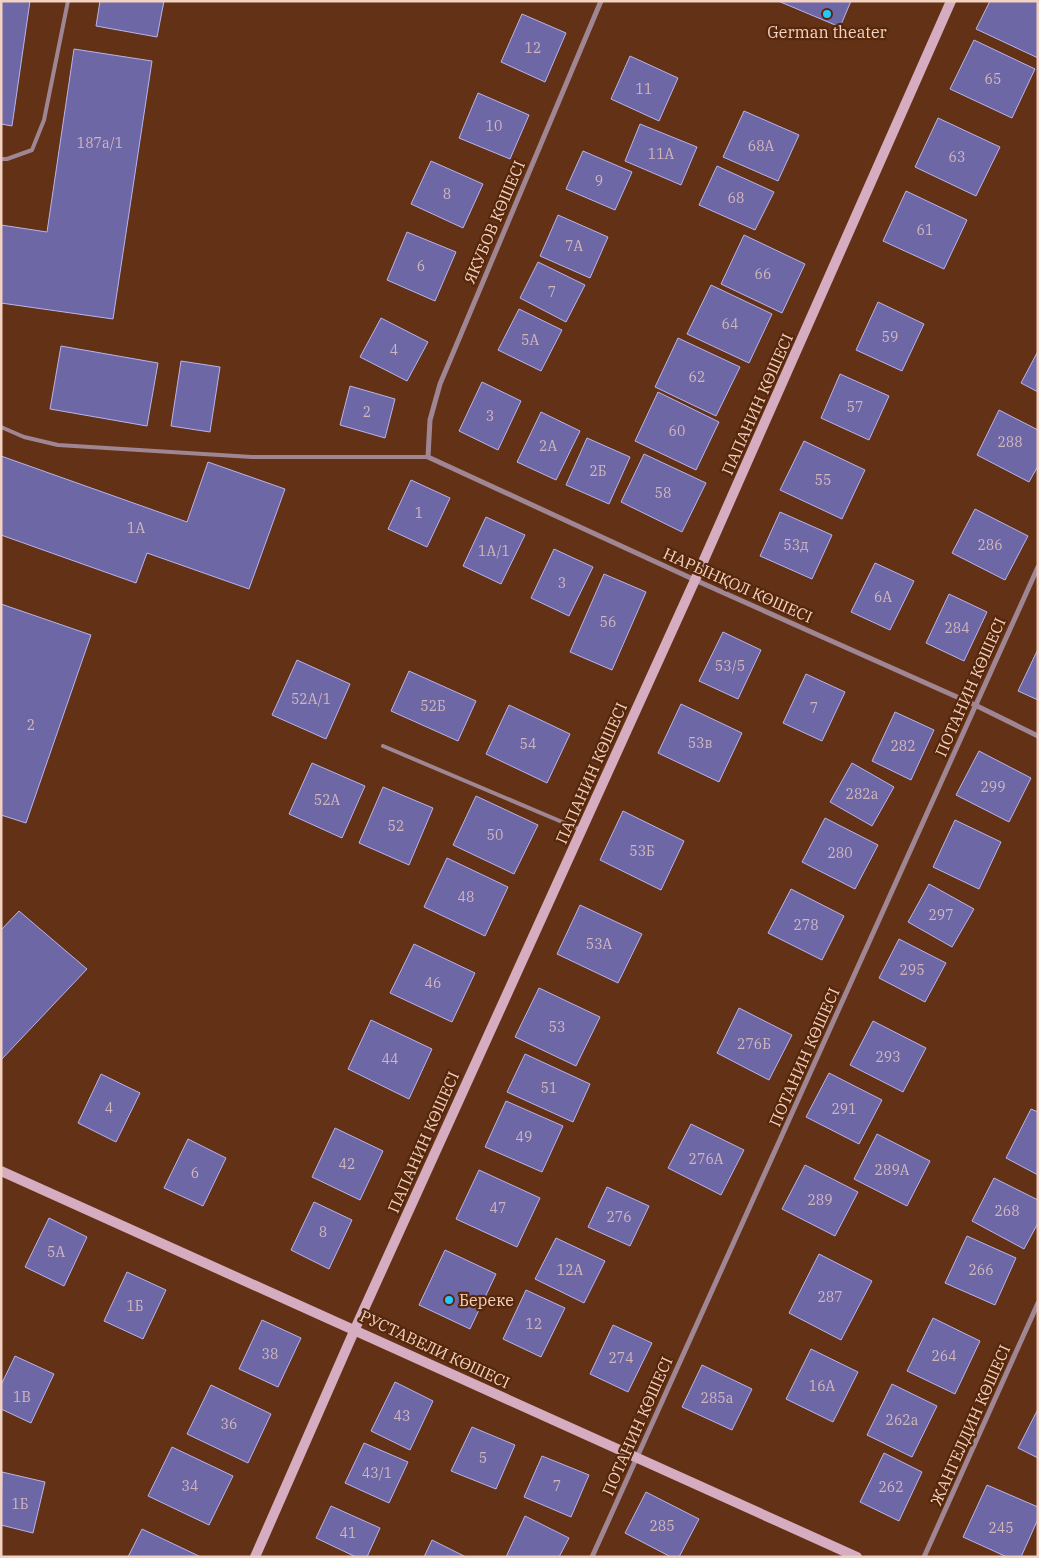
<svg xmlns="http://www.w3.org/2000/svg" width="1039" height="1558" font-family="'IBM Plex Serif',serif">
<rect width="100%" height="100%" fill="#623116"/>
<path fill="#6e67a6" stroke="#b8b4ed" d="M1,1H30L12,126L1,124Z
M100,1H164L157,37L96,26Z
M778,1H851L840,27Z
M990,1H1038V58L976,29Z
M522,14L566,33L545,82L501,62Z
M974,40L1035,69L1012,118L950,89Z
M74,49L152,61L113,319L1,303V225L47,232Z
M630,56L678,78L659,121L611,99Z
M478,93L529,115L510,159L459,138Z
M744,111L799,135L778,181L723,157Z
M938,118L1000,147L976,196L915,167Z
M640,124L697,147L681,185L625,161Z
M583,151L632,172L615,210L566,189Z
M431,161L483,184L463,228L411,204Z
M717,166L774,192L755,230L699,205Z
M906,191L967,220L944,269L883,241Z
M558,215L608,237L590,278L540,256Z
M407,232L456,252L435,301L387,280Z
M744,235L805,264L782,313L721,284Z
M538,262L585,285L566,322L520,298Z
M711,285L772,314L749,363L687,334Z
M878,302L924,324L902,371L856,350Z
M519,309L562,330L541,371L498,350Z
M381,318L428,342L407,381L360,357Z
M678,338L740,367L716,416L655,387Z
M61,346L158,363L147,426L50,409Z
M1038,351V392L1021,383Z
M181,361L220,367L210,432L171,426Z
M840,374L889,396L869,440L821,418Z
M482,382L521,401L498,450L459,431Z
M350,386L395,399L385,438L340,425Z
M658,392L719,422L696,470L635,441Z
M999,410L1038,430V466L1029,482L977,455Z
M541,412L580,431L556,480L517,462Z
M587,438L630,457L609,504L566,485Z
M804,441L865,470L842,519L780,490Z
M644,454L706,483L682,532L621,502Z
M1,456L187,522L208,462L285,489L249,589L147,553L136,583L1,535Z
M411,480L450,498L427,547L388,529Z
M975,509L1028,536L1005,580L952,553Z
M780,512L832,535L812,579L760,556Z
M486,517L525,535L501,584L463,566Z
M554,549L593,567L569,616L531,598Z
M875,563L914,581L890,630L851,612Z
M604,574L646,592L612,670L570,652Z
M949,594L987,612L964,661L926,643Z
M1,604L91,635L26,823L1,815Z
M723,632L761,650L738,699L699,681Z
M1038,649V700L1018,691Z
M297,660L350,684L326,739L272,715Z
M409,671L476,701L458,741L391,711Z
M806,674L845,692L822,741L783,723Z
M681,704L742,733L719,782L658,753Z
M509,705L570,734L547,783L486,754Z
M895,712L934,730L911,780L872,761Z
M979,751L1031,778L1009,822L956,795Z
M312,763L365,786L342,838L289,814Z
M852,763L894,787L872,826L830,802Z
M383,787L433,808L409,865L359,843Z
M476,796L538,825L514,874L453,845Z
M623,811L684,841L661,890L600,860Z
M825,818L878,845L855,889L802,862Z
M955,820L1001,842L979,889L933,867Z
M447,858L508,887L485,936L424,907Z
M929,884L974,909L952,947L908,922Z
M791,889L844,916L822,960L768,933Z
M580,905L642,934L618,983L557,954Z
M19,911L87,969L1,1060V930Z
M899,939L946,963L925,1002L879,978Z
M414,944L475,973L452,1022L390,993Z
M539,988L600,1017L576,1066L515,1037Z
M739,1008L792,1035L769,1080L717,1053Z
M371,1020L432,1049L409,1099L348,1069Z
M873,1021L926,1048L903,1092L850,1065Z
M525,1054L590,1084L573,1122L507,1092Z
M829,1073L882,1100L859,1144L806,1117Z
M101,1074L140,1093L116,1142L78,1123Z
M506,1101L563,1126L542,1172L485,1147Z
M1031,1109L1038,1112V1175L1006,1158Z
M691,1124L744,1150L721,1195L668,1168Z
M335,1128L383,1151L360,1200L312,1177Z
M877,1134L930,1161L907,1206L854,1179Z
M188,1139L226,1158L203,1206L164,1188Z
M805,1165L858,1192L835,1236L782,1209Z
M479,1170L540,1198L517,1247L456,1219Z
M994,1178L1038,1200V1223L1024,1249L972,1221Z
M607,1187L649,1206L630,1246L588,1227Z
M314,1202L352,1220L329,1269L291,1250Z
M49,1218L87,1237L64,1286L25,1267Z
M967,1236L1016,1258L995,1305L945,1283Z
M556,1238L605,1261L584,1303L535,1279Z
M445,1250L496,1274L470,1329L419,1305Z
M819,1254L872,1281L841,1340L789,1313Z
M127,1272L166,1290L143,1339L104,1321Z
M526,1290L565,1308L541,1357L503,1339Z
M933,1318L980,1341L955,1394L907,1371Z
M262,1320L301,1338L278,1387L239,1369Z
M613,1325L652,1343L628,1392L590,1374Z
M811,1349L858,1372L833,1422L786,1399Z
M15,1356L54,1374L31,1423L1,1409V1385Z
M702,1365L752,1389L732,1430L682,1407Z
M395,1382L433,1401L410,1450L371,1431Z
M892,1384L937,1406L912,1457L867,1435Z
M211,1385L271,1414L248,1463L187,1434Z
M1038,1409V1458L1018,1448Z
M472,1427L515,1445L496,1489L451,1471Z
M364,1443L408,1462L389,1503L345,1483Z
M172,1447L233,1476L209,1525L148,1496Z
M884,1453L922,1472L899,1521L860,1502Z
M542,1456L589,1475L571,1517L524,1497Z
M2,1472L45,1482L33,1533L1,1525Z
M987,1485L1038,1507V1519L1021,1557H1007L963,1537Z
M646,1492L699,1519L679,1557H671L625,1533Z
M331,1506L380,1528L367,1557H356L316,1538Z
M525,1516L569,1538L559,1557H506Z
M142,1529L201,1557H128Z
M432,1540L466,1557H424Z"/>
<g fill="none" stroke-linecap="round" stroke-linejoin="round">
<path stroke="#a08693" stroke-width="4" d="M1,159H7L32,150L44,120L68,1
M1,427L24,437L58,445L252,457H428
M383,746L581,830"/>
<path stroke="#a08693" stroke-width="5" d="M601,1L440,384L430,420L428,457L695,580L975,705L1038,736
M592,1557L1038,567
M924,1557L1038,1303"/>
<path stroke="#d6acc1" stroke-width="10" d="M1,1171L857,1557
M255,1557L355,1329L695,580L951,1"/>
</g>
<g fill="#27c8ff" stroke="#56270a" stroke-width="2">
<circle cx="827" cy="14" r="5"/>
<circle cx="449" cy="1300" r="5"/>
</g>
<g text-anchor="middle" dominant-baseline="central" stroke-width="4.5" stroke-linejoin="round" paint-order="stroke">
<g font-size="14" fill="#d1b7bc">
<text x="533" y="48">12</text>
<text x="993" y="79">65</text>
<text x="644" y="89">11</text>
<text x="494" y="126">10</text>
<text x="100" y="143">187а/1</text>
<text x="761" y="146">68А</text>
<text x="661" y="154">11А</text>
<text x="957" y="157">63</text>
<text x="599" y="181">9</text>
<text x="447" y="194">8</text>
<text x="736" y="198">68</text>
<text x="925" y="230">61</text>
<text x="574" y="246">7А</text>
<text x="421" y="266">6</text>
<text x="763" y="274">66</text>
<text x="552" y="292">7</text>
<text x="730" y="324">64</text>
<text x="890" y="337">59</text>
<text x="530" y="340">5А</text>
<text x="394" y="350">4</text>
<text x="697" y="377">62</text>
<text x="855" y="407">57</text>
<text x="367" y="412">2</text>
<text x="490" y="416">3</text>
<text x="677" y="431">60</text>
<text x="1010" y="442">288</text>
<text x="548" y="446">2А</text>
<text x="598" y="471">2Б</text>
<text x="823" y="480">55</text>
<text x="663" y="493">58</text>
<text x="419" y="513">1</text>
<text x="136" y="528">1А</text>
<text x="796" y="545">53д</text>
<text x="990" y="545">286</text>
<text x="494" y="551">1А/1</text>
<text x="562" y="583">3</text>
<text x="883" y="597">6А</text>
<text x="608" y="622">56</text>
<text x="957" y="628">284</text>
<text x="730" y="666">53/5</text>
<text x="311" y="699">52А/1</text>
<text x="433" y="706">52Б</text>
<text x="814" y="708">7</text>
<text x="31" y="725">2</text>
<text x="700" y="743">53в</text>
<text x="528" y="744">54</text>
<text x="903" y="746">282</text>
<text x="993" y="787">299</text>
<text x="862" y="794">282а</text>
<text x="327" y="800">52А</text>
<text x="396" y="826">52</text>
<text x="495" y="835">50</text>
<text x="642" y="851">53Б</text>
<text x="840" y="853">280</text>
<text x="466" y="897">48</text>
<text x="941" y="915">297</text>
<text x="806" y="925">278</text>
<text x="599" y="944">53А</text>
<text x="912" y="970">295</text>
<text x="433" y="983">46</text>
<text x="557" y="1027">53</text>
<text x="754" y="1044">276Б</text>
<text x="888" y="1057">293</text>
<text x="390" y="1059">44</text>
<text x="549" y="1088">51</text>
<text x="109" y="1108">4</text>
<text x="844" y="1109">291</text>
<text x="524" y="1137">49</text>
<text x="706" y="1159">276А</text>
<text x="347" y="1164">42</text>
<text x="892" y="1170">289А</text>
<text x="195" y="1173">6</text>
<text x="820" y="1200">289</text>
<text x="498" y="1208">47</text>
<text x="1007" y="1211">268</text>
<text x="619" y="1217">276</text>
<text x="323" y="1232">8</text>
<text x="56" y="1252">5А</text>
<text x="570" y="1270">12А</text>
<text x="981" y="1270">266</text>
<text x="830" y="1297">287</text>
<text x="135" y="1306">1Б</text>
<text x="534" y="1324">12</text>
<text x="270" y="1354">38</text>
<text x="944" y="1356">264</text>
<text x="621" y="1358">274</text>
<text x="822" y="1386">16А</text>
<text x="22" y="1397">1В</text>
<text x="717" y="1398">285а</text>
<text x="402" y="1416">43</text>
<text x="902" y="1420">262а</text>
<text x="229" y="1424">36</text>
<text x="483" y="1458">5</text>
<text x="377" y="1473">43/1</text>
<text x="190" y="1486">34</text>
<text x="557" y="1486">7</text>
<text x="891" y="1487">262</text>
<text x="20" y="1504">1Б</text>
<text x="662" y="1526">285</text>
<text x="1001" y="1528">245</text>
<text x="348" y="1533">41</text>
</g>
<g font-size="16" fill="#f2d2c3" stroke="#56270a">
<text x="827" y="32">German theater</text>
<text x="459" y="1300" text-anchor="start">Береке</text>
</g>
<g font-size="16" fill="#f2d2c3" stroke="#56270a">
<text transform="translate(494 222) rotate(-67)">ЯКУБОВ КӨШЕСІ</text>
<text transform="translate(757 404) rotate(-66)">ПАПАНИН КӨШЕСІ</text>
<text transform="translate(738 585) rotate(24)">НАРЫНҚОЛ КӨШЕСІ</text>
<text transform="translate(970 687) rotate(-66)">ПОТАНИН КӨШЕСІ</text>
<text transform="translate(591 773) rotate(-66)">ПАПАНИН КӨШЕСІ</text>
<text transform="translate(804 1057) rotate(-66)">ПОТАНИН КӨШЕСІ</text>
<text transform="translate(423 1142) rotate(-66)">ПАПАНИН КӨШЕСІ</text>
<text transform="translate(435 1349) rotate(25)">РУСТАВЕЛИ КӨШЕСІ</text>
<text transform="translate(970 1425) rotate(-66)">ЖАНГЕЛДИН КӨШЕСІ</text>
<text transform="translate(637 1426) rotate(-66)">ПОТАНИН КӨШЕСІ</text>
</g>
</g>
<rect width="1039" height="1558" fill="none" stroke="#f2d2c3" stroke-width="5"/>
</svg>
